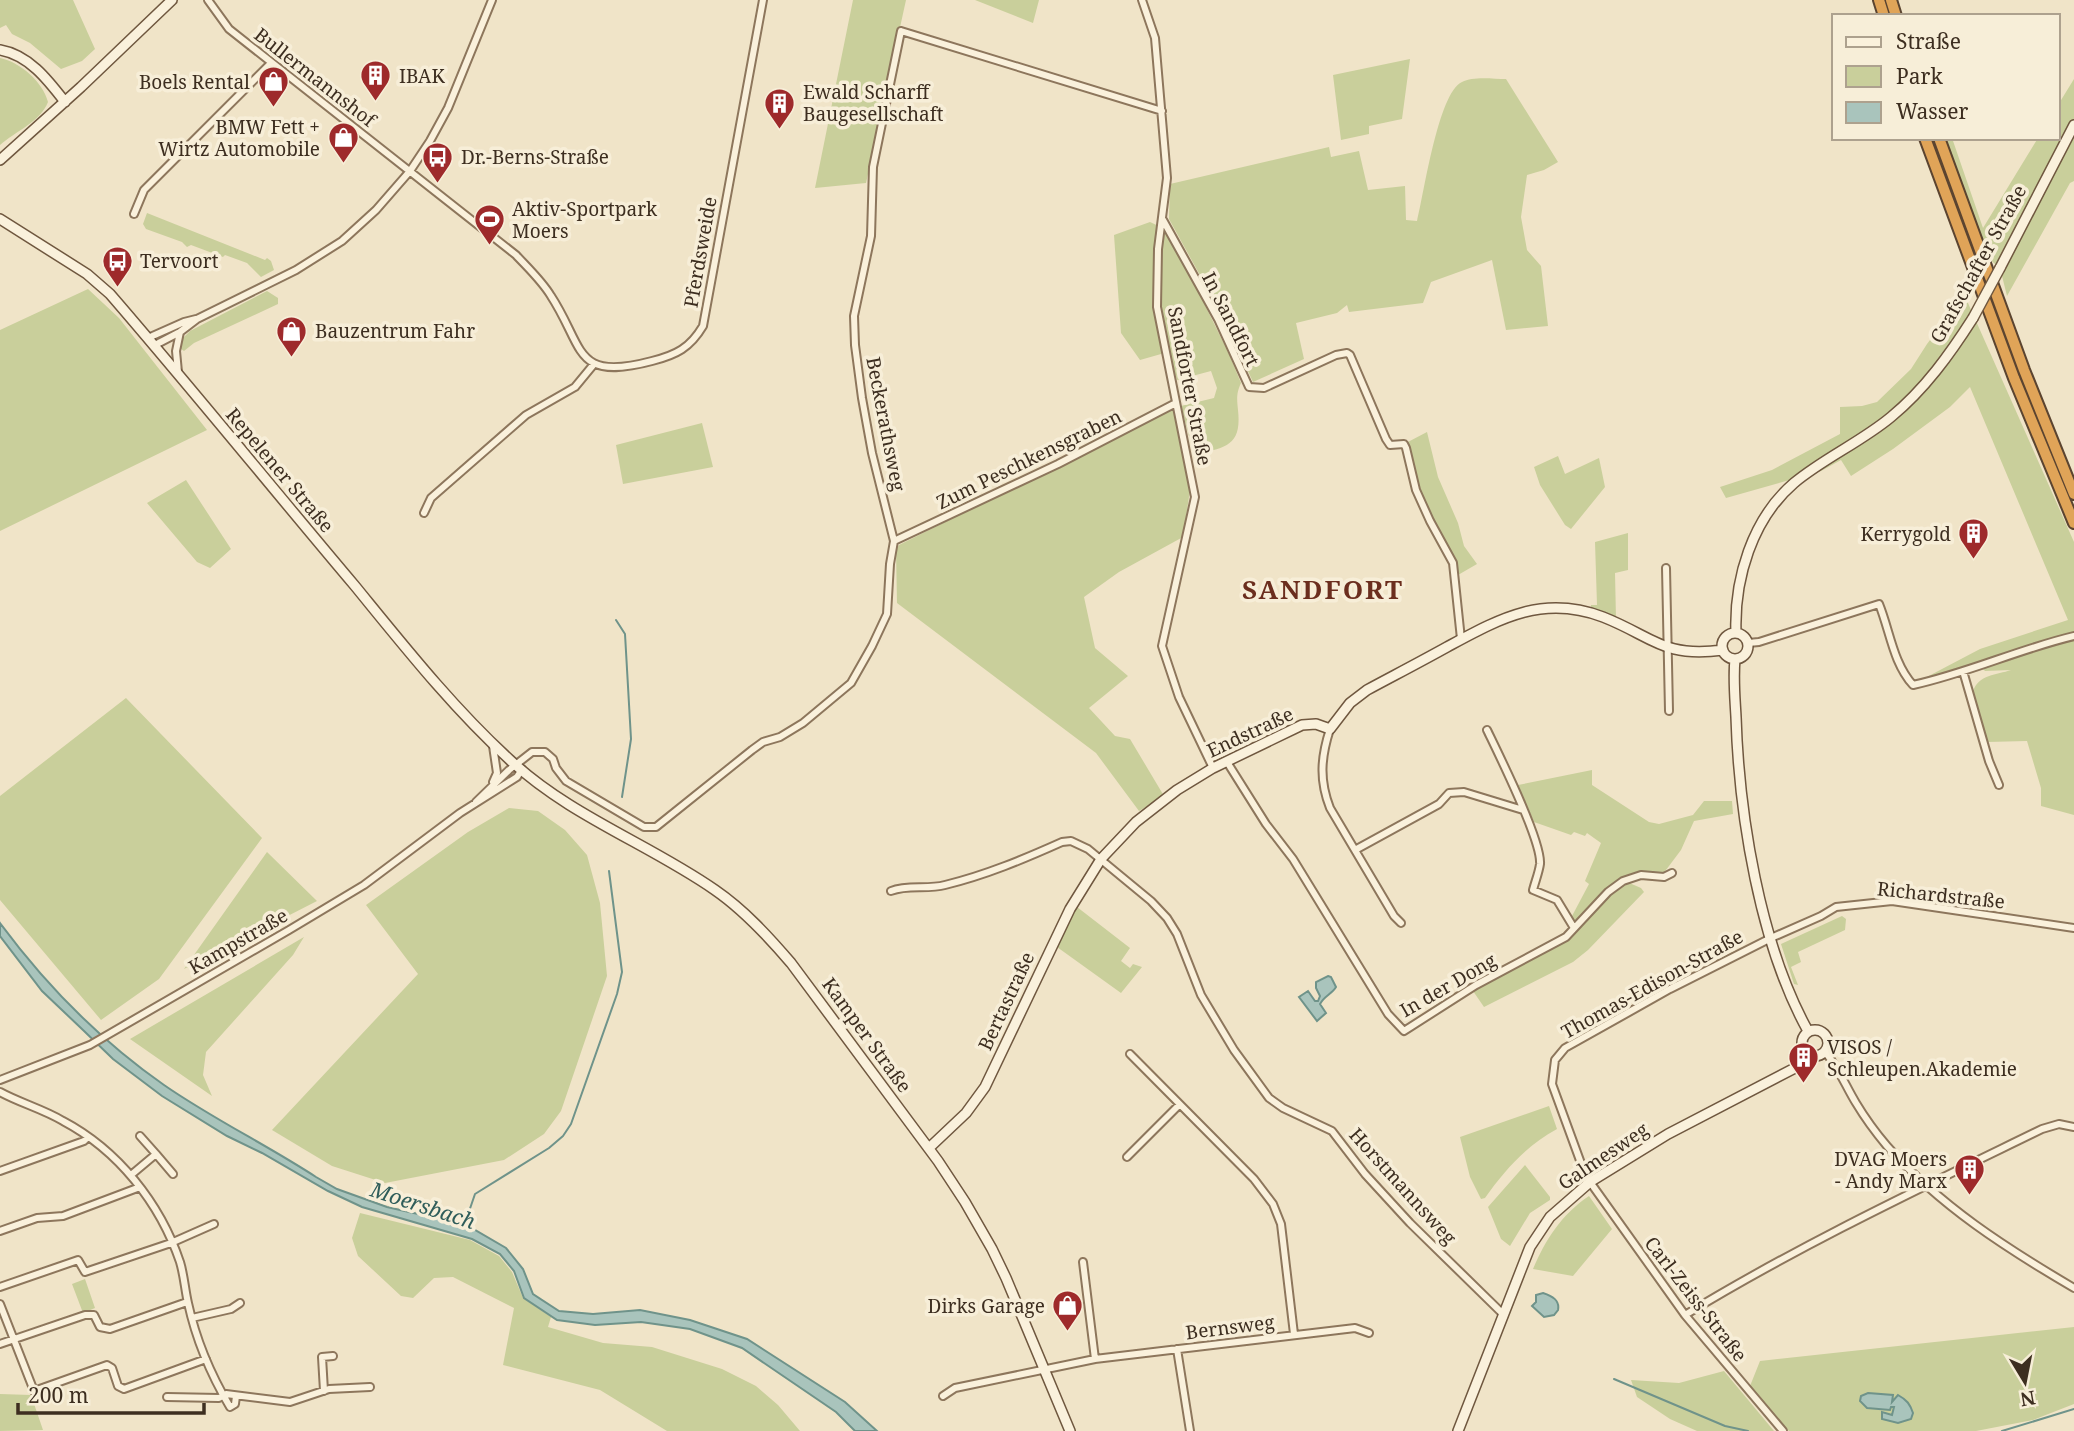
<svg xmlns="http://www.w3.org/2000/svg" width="2074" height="1431" font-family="'Noto Serif',serif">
<rect width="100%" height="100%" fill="#f0e4c8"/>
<path fill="#c9cf9b" d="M0,0H73L95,49L82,61L61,69L30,43L12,34L6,25L0,28Z
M853,0H906L866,183L815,188Z
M975,0H1039L1033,23Z
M0,58C20,62 43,82 48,102C40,122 16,131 0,145Z
M1410,59L1402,119L1369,126V134L1341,140L1333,75Z
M1506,79L1558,162L1544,170L1527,175L1521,217L1527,250L1541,266L1548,326L1506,330L1492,260L1431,282L1423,303L1349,312L1347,305L1337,313L1296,323L1304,359L1253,382L1223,317L1169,219L1170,184L1329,147L1331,157L1359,151L1368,190L1405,186L1406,220L1417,221C1424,194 1438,93 1462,82C1473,76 1493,79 1506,79Z
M2074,79V181L2070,183L2007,296L2000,268L1982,253L1938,138H1952L1983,228L2038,138H2058V105Z
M147,213L265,260L267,258L271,261L274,270L261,277L247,263L225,255L223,257L191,245L187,247L182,242L146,229L143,224Z
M1150,222L1165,229L1174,242L1229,354L1241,383C1236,394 1237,399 1238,410C1242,447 1225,447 1194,455L1181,406L1214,398L1217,388L1211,371L1177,380L1168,352L1140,360L1121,333L1114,235Z
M1960,285L2074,542V815L2041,806V788L2027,741L1987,742L1973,692C1978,674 1997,675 2011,670L1985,671L1981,667L1924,682L1923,679L1980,649L2068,620L1970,387L1950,407L1893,449L1851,476L1841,460L1821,471L1726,498L1720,487L1772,470L1840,434V407L1862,406L1877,402L1911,369L1927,344L1958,303Z
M88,289L119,318L207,430L0,531V330Z
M267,291L278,298V304L194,343L184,351L181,349V340L190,331Z
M1173,408L1190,490L1183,537L1119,572L1084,597L1095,648L1128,676L1089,708L1115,736L1130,739L1164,796L1139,811L1096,753L897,603L896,551L899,545Z
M702,423L713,467L623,484L616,445Z
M1427,432L1438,477L1458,523L1464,546L1477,564L1458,575L1455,562L1420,494L1406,443Z
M1558,456L1565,474L1599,458L1605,487L1571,529L1565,525L1540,485L1534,467Z
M186,480L231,549L210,568L197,562L147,503Z
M1628,533V570L1615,573L1616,619L1591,609V605H1597L1595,542Z
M126,698L262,838L159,979L101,1020L0,900V796Z
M1592,770V785L1649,822L1659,824L1693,815L1704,801H1732L1733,814L1694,821L1681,850L1663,874C1648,873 1635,872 1622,878L1575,923L1572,916L1589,884L1585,881L1601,843L1587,833L1585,836L1574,832L1571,835L1534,822L1518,785Z
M509,808L538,811L565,830L587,855L600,903L607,976L561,1111L544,1134L504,1160L385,1183L332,1166L272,1130L418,974L366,905L468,832Z
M267,852L317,901L184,969Z
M1627,882L1641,888L1644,892L1588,950L1573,962L1484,1007L1473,991L1567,939L1620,886Z
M1077,907L1130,948L1121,961L1130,968L1133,964L1142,967L1121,993L1057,947Z
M1842,916L1846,919L1845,930L1798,952L1801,962L1791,967L1798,985L1794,984L1781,944Z
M304,937L293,955L206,1052L203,1075L212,1096L130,1039Z
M1549,1106L1557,1129C1526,1146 1505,1170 1485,1198L1481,1199L1470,1177L1460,1137Z
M1525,1165L1550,1197V1200L1530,1213L1510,1246L1501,1239L1488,1207Z
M1589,1196L1612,1229L1573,1276L1533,1269C1546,1239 1561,1215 1589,1196Z
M360,1213L470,1240L499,1256L512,1272L523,1298L551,1317L548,1327L603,1343L652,1347L722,1369L756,1386L778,1405L800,1431H667L600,1390L503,1365L514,1308L453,1277L434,1278L413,1298L401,1296L358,1256L352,1238Z
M85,1279L95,1308L83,1313L72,1284Z
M2074,1327V1404L2033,1420L1976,1431H1789L1748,1391L1760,1361Z
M1724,1371L1774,1431H1697L1670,1419L1637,1397L1631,1380L1679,1383Z
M0,1394L31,1395L43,1430L0,1431Z"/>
<path fill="#a9c4bc" stroke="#6f938a" stroke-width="2" d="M0,923C46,985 101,1041 164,1085C213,1119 267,1145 316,1177L337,1189L387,1207L436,1218L475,1230L506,1248L523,1269L533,1294L559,1311L593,1314L640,1310L690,1320L747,1339L845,1402L877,1431H855L836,1412L742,1348L690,1329L641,1322L595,1325L557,1320L524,1298L514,1271L500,1254L472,1239L362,1207L328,1191L262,1153L227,1136L162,1096L113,1059L83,1030L42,991L0,936Z
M1328,976L1331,977L1336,987C1332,994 1324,996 1320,1004L1326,1013L1317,1021L1299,997L1308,991L1315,1001H1318L1320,996L1316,988V982Z
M1543,1293C1552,1296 1560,1300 1558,1310L1554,1315L1544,1317L1532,1306L1536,1302V1295Z
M1868,1393L1893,1395L1892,1402L1898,1395C1907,1400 1910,1404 1913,1413L1911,1419L1898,1423L1882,1419V1412L1892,1415L1894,1407H1891L1890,1410L1867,1408L1860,1401L1861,1396Z"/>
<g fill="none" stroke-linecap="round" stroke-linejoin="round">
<path stroke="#6f938a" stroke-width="2" d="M616,620L625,634L631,739L622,797
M463,1229L475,1194L549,1148L563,1136L571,1124L617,994L622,972L609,871
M1614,1379L1725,1426L1748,1431
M2002,1431L2074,1409"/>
<defs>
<path id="street" d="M208,0L229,29L516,255C528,268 542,281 551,296C585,348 573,382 652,361C676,355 690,348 703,326L763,0
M1142,0L1155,38L1167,178L1158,249L1157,307L1195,497L1162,646L1179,697L1213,768
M134,214L144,190L271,63
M1163,220L1218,319L1249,387L1264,388L1336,355L1347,353L1350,355L1386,439L1390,445L1404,444L1406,448L1416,490L1430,521L1453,563L1461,639
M148,338L184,322L196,319
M155,345L180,332L197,319L296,270L342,241L376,210L410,171L430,141L448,108L492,0
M178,372L176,351L180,332
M424,513L431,498L526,415L575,387L594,364
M894,541L1058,464L1176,403
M1666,568L1669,711
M1748,643L1759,642L1879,604C1890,631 1893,663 1913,685C1968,673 2019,649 2074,636
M1963,671L1989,761L1999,785
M1330,729C1321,757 1319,780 1330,808L1394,916L1401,923
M1487,730C1499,755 1542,841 1540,864C1539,872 1535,882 1533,890L1557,900L1574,928
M493,746L497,773L493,782
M1227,762L1266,824L1293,859L1388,1014L1404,1031L1476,985L1566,937L1608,892L1623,881L1641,875L1664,877L1672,873
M476,802L509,770L532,752H545L553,759L556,768L566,781L644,827H656L752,750L763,742L780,737L803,723L851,683L872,646L887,614L890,564L894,541L872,453L862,398L855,345L854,316L871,236L873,167L901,31L1162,111
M1355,850L1439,804L1449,793L1464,792L1523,810
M891,891C908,884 927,890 945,885C986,875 1024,859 1062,842L1071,841L1088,849L1151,901L1167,918L1177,934L1201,995L1234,1050L1269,1098L1283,1108L1332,1131L1365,1174L1410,1223L1504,1315
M1825,1052C1839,1068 1845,1085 1856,1103C1865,1118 1876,1133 1887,1146C1940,1206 2006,1248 2074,1288
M1130,1054L1254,1179L1273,1204L1281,1224L1294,1334
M0,1080L90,1045L289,930L364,885L460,813L517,777L522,769
M0,1092C20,1103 43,1109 63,1121C118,1150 160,1203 180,1262C184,1275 185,1290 188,1303C196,1340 211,1375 230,1407L235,1404L236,1396
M140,1136L156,1154
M1127,1157L1179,1105
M0,1171L84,1141L88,1137
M131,1175L156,1154L173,1174
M0,1231L37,1218L63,1216L140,1187
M1083,1262L1095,1359
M0,1287L78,1260L85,1272L171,1243L214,1224
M0,1304L34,1391L107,1365L112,1368L118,1386L124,1389L206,1359
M1685,1315C1800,1245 1921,1188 2042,1129L2059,1124L2074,1127
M192,1318L231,1309L240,1303
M0,1344L85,1315H94L100,1327L110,1329L187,1302
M1177,1349L1190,1431
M324,1391L322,1357L333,1356
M943,1396L955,1388L1095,1359L1355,1328L1369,1333
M167,1397L219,1398L226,1394L290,1402L329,1389L370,1387
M1783,1431L1685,1315L1590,1182L1582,1166L1552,1084L1555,1060L1565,1048L1670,989L1771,938L1821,916L1836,907L1892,901L2074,928"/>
<path id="secondary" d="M0,50C29,55 48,80 65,102
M0,160L81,87L172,0
M0,219L87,274L110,294C193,390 273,489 355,586C404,646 453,708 510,760C570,816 649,844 715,890C744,910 768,936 791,963L938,1161L965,1202L992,1249L1006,1278L1070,1431
M2000,268L2074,125
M1736,633C1734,579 1752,519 1794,483C1824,458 1861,442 1891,417C1925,389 1950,354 1973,318
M1722 646a13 13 0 1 1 26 0a13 13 0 1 1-26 0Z
M1735,659C1733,678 1735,698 1736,717C1739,815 1760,945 1808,1031
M1802 1043a13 13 0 1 1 26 0a13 13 0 1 1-26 0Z
M929,1148L966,1113L985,1087L1070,909L1101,859L1136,822L1177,790L1213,768L1302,725L1316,724L1330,729L1350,703L1367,690C1393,676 1420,662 1447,647C1499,619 1542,594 1603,617C1654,637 1662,658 1723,650
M1458,1431L1530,1247L1550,1217L1590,1182L1668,1134L1793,1069L1808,1054"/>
<path id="highway" d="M1879,0L1884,16
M1891,0L1896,16
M1925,138L2014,378L2074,523
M1939,138L2024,370L2074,494"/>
</defs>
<use href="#street" stroke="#8d765c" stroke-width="10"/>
<use href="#secondary" stroke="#6f573f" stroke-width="12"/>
<use href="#highway" stroke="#5b4430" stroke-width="14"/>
<use href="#street" stroke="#faf1dc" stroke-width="6"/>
<use href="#secondary" stroke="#faf1dc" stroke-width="9"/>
<use href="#highway" stroke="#e0a458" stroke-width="10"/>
<defs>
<path id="secondary-bridge" d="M1973,318L2000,268"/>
</defs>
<use href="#secondary-bridge" stroke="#6f573f" stroke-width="12" stroke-linecap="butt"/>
<use href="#secondary-bridge" stroke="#faf1dc" stroke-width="9"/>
</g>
<defs>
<symbol id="building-pin" viewBox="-11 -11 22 30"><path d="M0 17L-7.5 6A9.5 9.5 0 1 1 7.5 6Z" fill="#9e2a2b" stroke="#f7eed8"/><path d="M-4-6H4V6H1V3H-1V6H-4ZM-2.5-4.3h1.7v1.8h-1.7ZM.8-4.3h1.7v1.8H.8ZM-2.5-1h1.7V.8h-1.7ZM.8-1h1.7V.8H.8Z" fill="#fff"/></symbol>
<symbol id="shop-pin" viewBox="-11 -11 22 30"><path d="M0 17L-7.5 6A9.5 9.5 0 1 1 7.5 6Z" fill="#9e2a2b" stroke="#f7eed8"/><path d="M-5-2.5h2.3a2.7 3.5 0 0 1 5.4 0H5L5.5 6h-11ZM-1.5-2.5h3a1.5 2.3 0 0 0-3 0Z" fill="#fff"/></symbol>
<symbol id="bus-pin" viewBox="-11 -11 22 30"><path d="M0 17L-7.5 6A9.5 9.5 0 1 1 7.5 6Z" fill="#9e2a2b" stroke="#f7eed8"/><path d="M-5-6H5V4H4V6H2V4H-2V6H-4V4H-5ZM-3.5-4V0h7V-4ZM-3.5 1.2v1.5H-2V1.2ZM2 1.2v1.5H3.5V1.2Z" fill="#fff"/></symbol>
<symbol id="stadium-pin" viewBox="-11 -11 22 30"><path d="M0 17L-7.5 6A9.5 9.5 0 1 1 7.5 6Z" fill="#9e2a2b" stroke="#f7eed8"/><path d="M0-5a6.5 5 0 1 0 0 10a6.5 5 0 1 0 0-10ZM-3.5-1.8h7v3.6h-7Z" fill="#fff"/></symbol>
</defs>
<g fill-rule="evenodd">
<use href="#building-pin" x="358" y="58" width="35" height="47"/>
<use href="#shop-pin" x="256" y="64" width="35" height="47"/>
<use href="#building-pin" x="762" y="86" width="35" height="47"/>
<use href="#shop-pin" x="326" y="120" width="35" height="47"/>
<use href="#bus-pin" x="420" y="140" width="35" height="47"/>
<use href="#stadium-pin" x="472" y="202" width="35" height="47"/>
<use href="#bus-pin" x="100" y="244" width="35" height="47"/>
<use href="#shop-pin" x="274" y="314" width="35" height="47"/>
<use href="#building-pin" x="1956" y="516" width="35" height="47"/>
<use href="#building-pin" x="1786" y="1040" width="35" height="47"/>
<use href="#building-pin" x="1952" y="1152" width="35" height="47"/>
<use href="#shop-pin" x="1050" y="1288" width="35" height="47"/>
</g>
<g text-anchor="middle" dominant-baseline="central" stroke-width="7" stroke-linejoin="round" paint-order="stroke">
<g font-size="19" fill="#3d2e20" stroke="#f7eed8" text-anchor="start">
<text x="399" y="76">IBAK</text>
<text x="250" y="82" text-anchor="end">Boels Rental</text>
<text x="803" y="92">Ewald Scharff<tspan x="803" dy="22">Baugesellschaft</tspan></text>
<text x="320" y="127" text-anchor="end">BMW Fett +<tspan x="320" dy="22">Wirtz Automobile</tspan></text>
<text x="461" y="157">Dr.-Berns-Straße</text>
<text x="512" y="209">Aktiv-Sportpark<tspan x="512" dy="22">Moers</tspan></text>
<text x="140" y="261">Tervoort</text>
<text x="315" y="331">Bauzentrum Fahr</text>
<text x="1951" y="534" text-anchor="end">Kerrygold</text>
<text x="1827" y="1047">VISOS /<tspan x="1827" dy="22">Schleupen.Akademie</tspan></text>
<text x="1947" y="1159" text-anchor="end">DVAG Moers<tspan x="1947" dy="22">- Andy Marx</tspan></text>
<text x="1045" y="1306" text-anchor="end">Dirks Garage</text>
</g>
<g font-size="19" fill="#3d2e20" stroke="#f7eed8">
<text transform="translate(315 77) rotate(38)">Bullermannshof</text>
<text transform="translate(700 252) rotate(-80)">Pferdsweide</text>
<text transform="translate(1978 264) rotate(-61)">Grafschafter Straße</text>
<text transform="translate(1231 319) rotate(63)">In Sandfort</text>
<text transform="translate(1190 386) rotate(79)">Sandforter Straße</text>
<text transform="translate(886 424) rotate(79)">Beckerathsweg</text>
<text transform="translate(1029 459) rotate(-26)">Zum Peschkensgraben</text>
<text transform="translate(280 470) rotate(50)">Repelener Straße</text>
<text transform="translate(1250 732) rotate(-25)">Endstraße</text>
<text transform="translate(1941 895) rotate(6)">Richardstraße</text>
<text transform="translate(238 941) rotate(-30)">Kampstraße</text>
<text transform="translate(1652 984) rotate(-29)">Thomas-Edison-Straße</text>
<text transform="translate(1448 985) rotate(-30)">In der Dong</text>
<text transform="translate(1006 1001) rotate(-65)">Bertastraße</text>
<text transform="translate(867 1035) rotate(54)">Kamper Straße</text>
<text transform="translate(1603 1156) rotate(-34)">Galmesweg</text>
<text transform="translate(1403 1186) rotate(48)">Horstmannsweg</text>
<text transform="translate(1696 1299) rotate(52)">Carl-Zeiss-Straße</text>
<text transform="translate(1230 1327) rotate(-7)">Bernsweg</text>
</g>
<g font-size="21" font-style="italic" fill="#2f5d5a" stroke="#f7eed8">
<text transform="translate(423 1205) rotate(18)">Moersbach</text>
</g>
<g font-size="26" font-weight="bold" letter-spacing="2" fill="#6b2e1e" stroke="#f7eed8">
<text x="1323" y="589">SANDFORT</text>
</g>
</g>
<rect x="1832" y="14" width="228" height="126" fill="#f7eed8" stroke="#ada18e" stroke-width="2"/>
<rect x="1846" y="37" width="35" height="10" fill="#faf1dc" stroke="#ada18e" stroke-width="2"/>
<text x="1896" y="49" font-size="21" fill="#3d2e20">Straße</text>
<rect x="1846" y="66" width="35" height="21" fill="#c9cf9b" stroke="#ada18e" stroke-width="2"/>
<text x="1896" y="84" font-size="21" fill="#3d2e20">Park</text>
<rect x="1846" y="102" width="35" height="21" fill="#a9c4bc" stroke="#ada18e" stroke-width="2"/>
<text x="1896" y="119" font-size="21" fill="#3d2e20">Wasser</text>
<g transform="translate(2025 1382) rotate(170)" stroke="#f7eed8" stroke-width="5" paint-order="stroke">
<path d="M0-5L12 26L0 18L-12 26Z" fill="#3d2e20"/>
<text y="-10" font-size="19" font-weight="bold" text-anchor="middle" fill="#3d2e20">N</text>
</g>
<path d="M18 1403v10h186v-10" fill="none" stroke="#3d2e20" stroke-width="3.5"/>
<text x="28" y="1403" font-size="21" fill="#3d2e20" stroke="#f7eed8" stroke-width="5" paint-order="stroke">200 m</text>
</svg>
